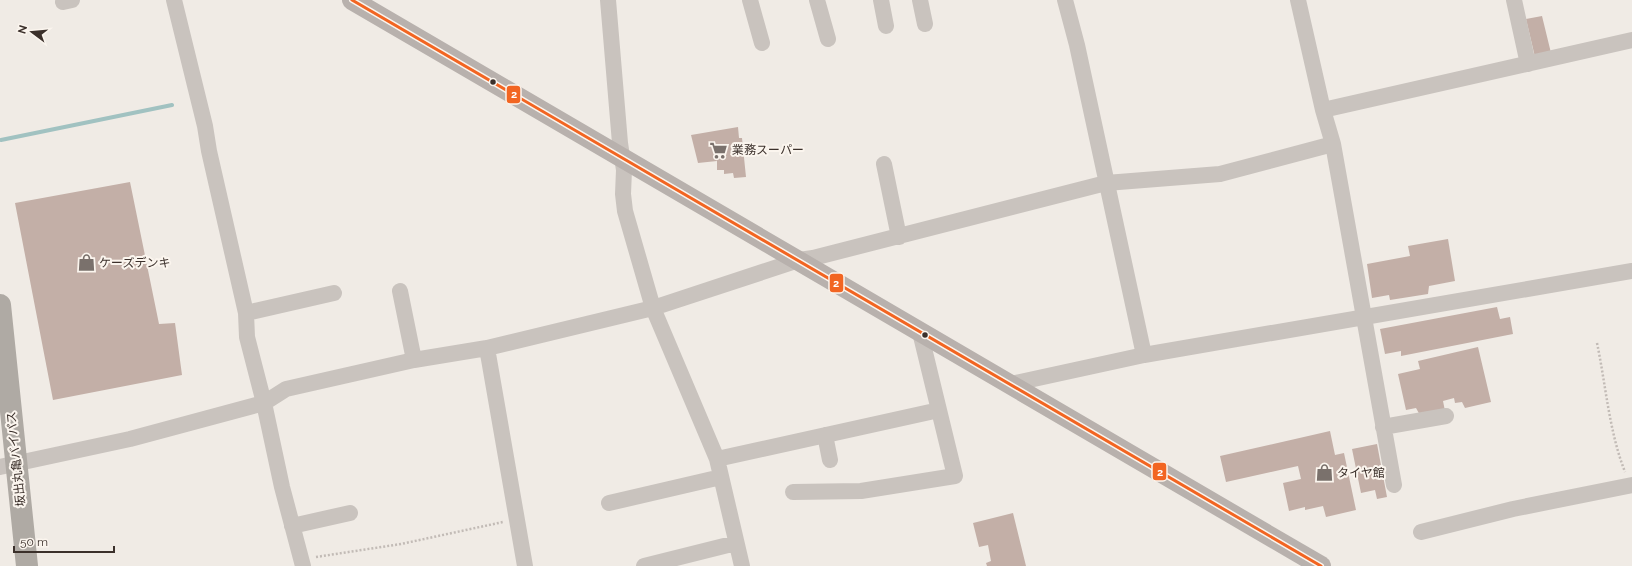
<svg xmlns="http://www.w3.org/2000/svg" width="1632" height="566" font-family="Raleway,'Noto Sans JP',sans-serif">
<rect width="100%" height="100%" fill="#f0ebe5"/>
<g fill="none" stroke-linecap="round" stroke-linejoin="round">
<path stroke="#a1c2c1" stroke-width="4" d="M1,140L172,105"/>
</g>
<path fill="#c3afa7" d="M1542,16L1551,53L1535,57L1526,19Z
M738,127L739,138H742L746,177L734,178L733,173L724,174V170H717V161L698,163L691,135Z
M130,182L159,324L175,323L182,375L53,400L15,203Z
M1448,239L1455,281L1429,286L1428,294L1390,300L1389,295L1372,298L1367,264L1410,256L1408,246Z
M1497,307L1500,319L1510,317L1513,334L1401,356V351L1385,354L1380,329Z
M1478,347L1491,402L1465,408L1462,402L1455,403L1454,398L1443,401L1445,411L1421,417L1416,408L1406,410L1398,374L1420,369L1418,361Z
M1330,431L1335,455L1344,453L1356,510L1326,517L1323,506L1305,510V507L1289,511L1283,483L1301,479L1298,466L1226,482L1220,456Z
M1377,444L1387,497L1377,499L1375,490L1361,493L1352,449Z
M1013,513L1026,566H987L986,563L991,561L988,545L979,547L973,523Z"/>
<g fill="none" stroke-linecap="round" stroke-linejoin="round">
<path stroke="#c2bbb6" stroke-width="2.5" stroke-dasharray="2 2" stroke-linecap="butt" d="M1597,343C1606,386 1609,431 1625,472
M316,557L401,544L503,522"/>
<path stroke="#c9c3be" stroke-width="16" d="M174,0L205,126L209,151L246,313L247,337L264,403L282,487L303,566
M608,0L620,143L624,170L623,194L625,211L653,308L717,459L742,566
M750,0L762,43
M817,0L828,39
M881,0L886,26
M920,0L925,24
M1065,0L1077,45L1144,355
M1298,0L1323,110L1333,144L1394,485
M1514,0L1528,64
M63,2L72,0
M1323,110L1632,40
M884,164L899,237
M400,291L414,360
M246,313L334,293
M487,348L525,566
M1011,384L1144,355L1632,271
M1383,427L1446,416
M825,435L830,460
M717,459L939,410
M0,467L130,439L264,403L286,389L414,360L487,348L653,308L799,260L813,258L1106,183L1220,174L1333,144
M793,492L861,491L955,476L920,332
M609,503L721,477
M292,526L350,513
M1421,532L1513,509L1632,485
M644,566L736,543"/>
<path stroke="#b8b1ad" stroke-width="20" d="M352,0L1321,566"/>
<path stroke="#afaaa4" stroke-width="22" d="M0,305L27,566"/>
<defs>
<path id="bus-1" d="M352,0L1321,566"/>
</defs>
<use href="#bus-1" stroke="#fbf5ee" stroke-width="6"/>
<use href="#bus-1" stroke="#f26522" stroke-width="3"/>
</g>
<defs>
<symbol id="supermarket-bare" viewBox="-9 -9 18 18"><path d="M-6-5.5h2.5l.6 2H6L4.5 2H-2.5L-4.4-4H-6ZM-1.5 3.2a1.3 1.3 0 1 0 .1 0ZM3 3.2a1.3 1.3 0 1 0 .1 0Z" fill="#7a716c" stroke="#fbf5ee" stroke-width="2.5" paint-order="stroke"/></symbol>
<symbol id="shop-bare" viewBox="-9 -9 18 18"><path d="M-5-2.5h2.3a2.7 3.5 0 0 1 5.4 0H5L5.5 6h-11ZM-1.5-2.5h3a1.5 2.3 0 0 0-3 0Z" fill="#7a716c" stroke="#fbf5ee" stroke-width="2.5" paint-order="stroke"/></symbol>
</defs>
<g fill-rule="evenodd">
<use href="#supermarket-bare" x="706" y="138" width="25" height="25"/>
<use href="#shop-bare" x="74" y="250" width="25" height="25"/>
<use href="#shop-bare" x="1312" y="460" width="25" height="25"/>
</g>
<g fill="#3b302b" stroke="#fbf5ee" stroke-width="1.5">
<circle cx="493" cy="82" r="3.5"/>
<circle cx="925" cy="335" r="3.5"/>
</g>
<g text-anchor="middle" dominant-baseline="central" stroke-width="4" stroke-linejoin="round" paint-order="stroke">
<g font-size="12" fill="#3b302b" stroke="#fbf5ee" text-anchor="start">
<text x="732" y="150">業務スーパー</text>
<text x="99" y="263">ケーズデンキ</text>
<text x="1337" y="473">タイヤ館</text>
</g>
<g font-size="12" fill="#3b302b" stroke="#fbf5ee">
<text transform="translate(16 459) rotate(-96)">坂出丸亀バイパス</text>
</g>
</g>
<g stroke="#fbf5ee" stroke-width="1.5">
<rect x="506" y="85" width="15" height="19" rx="4" fill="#f26522"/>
<rect x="829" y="273" width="15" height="20" rx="4" fill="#f26522"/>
<rect x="1152" y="462" width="15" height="19" rx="4" fill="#f26522"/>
</g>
<g font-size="11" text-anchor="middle" font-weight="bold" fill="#fff">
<text x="514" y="98">2</text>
<text x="836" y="287">2</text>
<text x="1160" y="476">2</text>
</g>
<g transform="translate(32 32) rotate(286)" stroke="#fbf5ee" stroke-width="3" paint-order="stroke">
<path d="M0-3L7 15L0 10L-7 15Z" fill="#3b302b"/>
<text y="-6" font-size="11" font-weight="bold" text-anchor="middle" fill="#3b302b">N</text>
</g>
<path d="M14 546v6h100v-6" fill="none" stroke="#3b302b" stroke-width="2"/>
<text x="20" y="546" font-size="12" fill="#3b302b" stroke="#fbf5ee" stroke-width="3" paint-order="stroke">50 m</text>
</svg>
